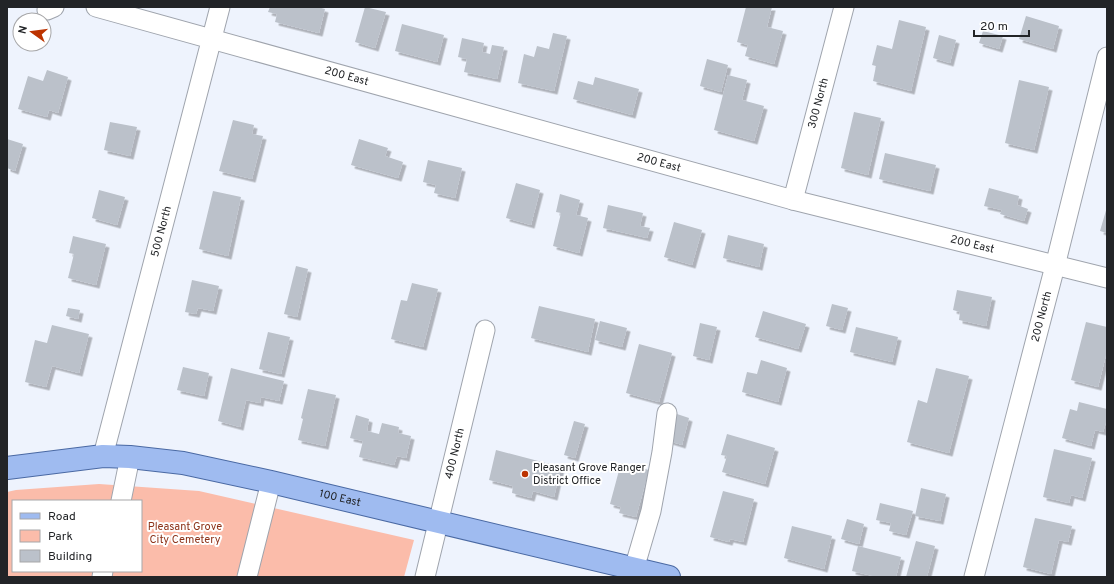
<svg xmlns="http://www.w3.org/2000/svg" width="1114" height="584" font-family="Overpass,sans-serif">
<defs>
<filter id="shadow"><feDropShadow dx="3.5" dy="3.5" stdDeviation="0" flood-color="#0004"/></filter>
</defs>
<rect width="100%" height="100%" fill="#eef3fd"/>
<path fill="#fbbcaa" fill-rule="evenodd" d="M99,484L199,491L414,540L404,577H7V492L16,490ZM13,501H141V571H13Z"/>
<path fill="#bbc1ca" filter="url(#shadow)" d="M270,7H318L325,9L319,33L275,22L277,14L268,12Z
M365,7L386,12L375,48L355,42Z
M746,7H772L767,27L783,31L774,64L745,56L748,45L737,42Z
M1026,16L1059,26L1053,49L1019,39Z
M899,20L926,27L911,91L873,81L876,66L872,65L877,45L892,49Z
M402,24L444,35L437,62L395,51Z
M983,31L1003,36L999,49L979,43Z
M553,33L567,36L554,91L518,83L524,54L534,57L537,46L549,49Z
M939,35L956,40L950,63L933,58Z
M462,38L484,43L482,52L490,54L492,45L504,47L497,79L464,72L467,59L458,57Z
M707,59L728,65L721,92L700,86Z
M47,70L68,77L58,113L49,110L47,117L18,109L28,76L43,81Z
M728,75L747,80L742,100L764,106L754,141L714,130Z
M595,77L639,89L632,115L573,99L578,81L593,85Z
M1019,80L1049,87L1034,150L1005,143Z
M854,112L881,118L868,175L841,168Z
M233,120L254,125L252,134L263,136L252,179L219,171Z
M110,122L137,127L130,156L104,150Z
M7,139L23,144L15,171L7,168Z
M359,139L388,148L385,156L403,162L398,178L351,165Z
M885,153L936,165L930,191L879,179Z
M428,160L462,168L455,198L434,193L436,185L423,182Z
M516,183L540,190L531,225L506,218Z
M989,188L1019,196L1017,205L1028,209L1024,221L1000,214L1002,210L984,206Z
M99,190L125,197L117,225L92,218Z
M213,191L241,197L228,256L199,249Z
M560,194L580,200L576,215L588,218L579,253L553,246L561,213L556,212Z
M608,205L643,213L640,226L650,228L647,238L603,228Z
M1107,207V233L1100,231Z
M674,222L702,230L692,265L664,257Z
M728,235L764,244L759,267L723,258Z
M73,236L106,244L96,285L68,278L74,254L69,253Z
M296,266L308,269L297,317L284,314Z
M192,280L219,286L213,311L198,308L196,314L185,312Z
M412,283L438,289L423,347L391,339L401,300L407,301Z
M957,290L992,297L986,326L959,320L960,312L953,310Z
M832,304L848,308L842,330L826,326Z
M539,306L595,319L588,352L531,338Z
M68,308L80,310L78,319L66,316Z
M763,311L806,324L798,349L755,337Z
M600,321L627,328L622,347L595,340Z
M1086,322L1107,327V351L1098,387L1071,380Z
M700,323L717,327L709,360L693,356Z
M52,325L89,334L79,373L52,366L46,387L25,382L35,340L47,343Z
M856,327L898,337L892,362L850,352Z
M268,332L290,337L281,374L259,369Z
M639,344L672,353L659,402L626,393Z
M761,360L787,368L778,402L742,392L747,372L757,374Z
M183,367L209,373L204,396L177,390Z
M231,368L284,381L279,401L261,397L260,403L246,400L240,427L218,421Z
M936,368L969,376L949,453L907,442L918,400L927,403Z
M308,389L336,395L325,446L298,440L303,419L301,418Z
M1079,402L1107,409V419L1103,432L1095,430L1091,446L1062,438L1070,409L1077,411Z
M677,414L689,418L682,445L669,441Z
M356,415L369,419L367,431L379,434L382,423L399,427L398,433L411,436L406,458L397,456L394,465L359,457L363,441L350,438Z
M574,421L585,424L575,458L564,455Z
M727,434L775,448L765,484L722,472L727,456L721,455Z
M1054,449L1092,458L1082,498L1071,495L1069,503L1043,497Z
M496,450L561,467L554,497L533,491L531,498L512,493L513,486L489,480Z
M621,463L649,470L636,517L619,513L621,507L610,504Z
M921,488L946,494L940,521L915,516Z
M723,491L754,499L743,542L730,539L729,542L710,537Z
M880,503L913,511L906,535L889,531L891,523L876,520Z
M1035,518L1072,526L1068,542L1059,540L1051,574L1023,567Z
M847,519L864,524L859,544L841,539Z
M792,526L832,536L824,569L784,558Z
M916,541L935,546L927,577H906Z
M858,546L901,557L896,577H877L852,571Z"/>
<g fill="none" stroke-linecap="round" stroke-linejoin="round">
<defs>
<g id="minor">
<path id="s1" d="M96,7L793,200L1107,278"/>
<path d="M47,10L54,7"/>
<path id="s2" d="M793,200L844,7"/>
<path id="s3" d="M103,456L220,7"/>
<path d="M121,501L130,457"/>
<path d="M634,569L651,511L662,452L667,413"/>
<path d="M102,577L103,571"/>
<path d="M247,577L271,482"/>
<path id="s4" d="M425,577L485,330"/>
<path id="s5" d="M974,577L1055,266L1107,57"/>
</g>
<g id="major">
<path id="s6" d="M7,468L103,456L130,457L183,463L271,482L669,577"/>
</g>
</defs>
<use href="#minor" stroke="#9fa4ad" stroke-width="21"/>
<use href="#major" stroke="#4a69a3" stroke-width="24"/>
<use href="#minor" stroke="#fff" stroke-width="19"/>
<use href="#major" stroke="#9fbbf0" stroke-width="22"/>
</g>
<circle fill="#bc3300" stroke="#fff" stroke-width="1.5" cx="525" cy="474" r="4"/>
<g text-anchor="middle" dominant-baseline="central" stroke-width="4" stroke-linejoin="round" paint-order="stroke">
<g font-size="11" fill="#222427" stroke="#fff">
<text stroke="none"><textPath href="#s1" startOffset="260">200 East</textPath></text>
<text stroke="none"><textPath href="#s2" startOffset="100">300 North</textPath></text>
<text stroke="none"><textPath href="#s1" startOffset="584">200 East</textPath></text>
<text stroke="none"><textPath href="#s3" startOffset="232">500 North</textPath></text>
<text stroke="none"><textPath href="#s1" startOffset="908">200 East</textPath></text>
<text stroke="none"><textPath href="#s5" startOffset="269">200 North</textPath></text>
<text stroke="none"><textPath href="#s4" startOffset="127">400 North</textPath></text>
<text stroke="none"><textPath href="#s6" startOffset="338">100 East</textPath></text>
</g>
<g font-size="11" fill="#222427" stroke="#fff" text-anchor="start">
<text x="533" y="468">Pleasant Grove Ranger<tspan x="533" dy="13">District Office</tspan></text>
</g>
<g font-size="11" fill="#8c3218" stroke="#fff">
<text x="185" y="527">Pleasant Grove<tspan x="185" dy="13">City Cemetery</tspan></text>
</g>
</g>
<rect width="1114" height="584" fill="none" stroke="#222427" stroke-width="16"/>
<rect x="12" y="500" width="130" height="72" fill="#ffffff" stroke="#a7a7a9"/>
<rect x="20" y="513" width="20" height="6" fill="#9fbbf0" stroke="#a7a7a9"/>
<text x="48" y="520" font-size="12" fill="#222427">Road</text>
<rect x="20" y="530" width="20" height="12" fill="#fbbcaa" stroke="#a7a7a9"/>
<text x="48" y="540" font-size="12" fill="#222427">Park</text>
<rect x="20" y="550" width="20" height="12" fill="#bbc1ca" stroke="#a7a7a9"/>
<text x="48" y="560" font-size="12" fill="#222427">Building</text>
<g transform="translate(32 32) rotate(284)"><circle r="19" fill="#ffffff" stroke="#a7a7a9"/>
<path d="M0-3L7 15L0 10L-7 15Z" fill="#bc3300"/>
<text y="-6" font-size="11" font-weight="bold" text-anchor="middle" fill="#222427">N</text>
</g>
<path d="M974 30v6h55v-6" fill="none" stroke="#222427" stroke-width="2"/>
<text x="980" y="30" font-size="12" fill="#222427" stroke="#ffffff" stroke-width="3" paint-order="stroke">20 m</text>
</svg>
